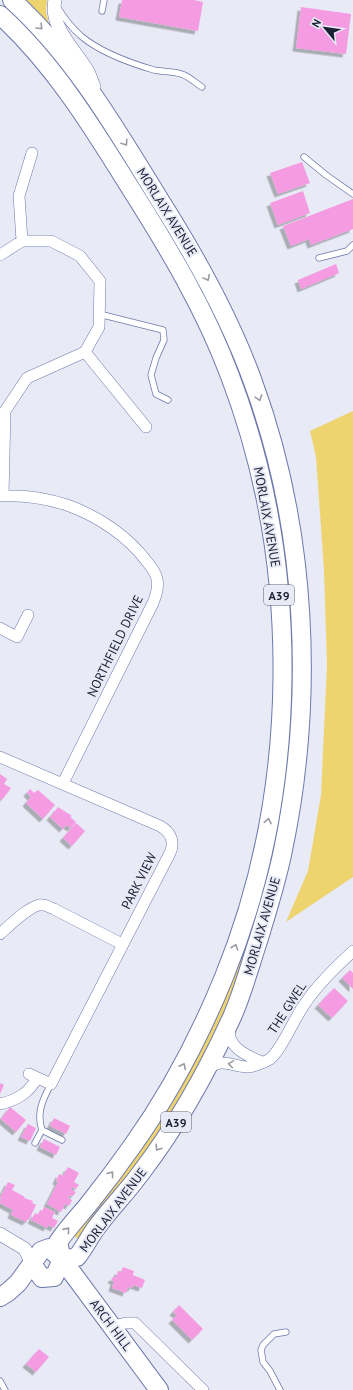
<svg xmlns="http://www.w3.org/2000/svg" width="353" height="1390" font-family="'PT Sans',sans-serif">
<defs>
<filter id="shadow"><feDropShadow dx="-3.5" dy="3.5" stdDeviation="0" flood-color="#0004"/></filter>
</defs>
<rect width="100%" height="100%" fill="#e8eaf6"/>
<path fill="#eed46e" d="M23,0H47L46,12L50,28Z
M353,411V877L286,922L308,871L321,795L327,665L324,570L316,457L310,431Z
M258,420L287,540L296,681L279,844L242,973L217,1032L165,1127L80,1240L74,1236C109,1193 144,1149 173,1101C205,1046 231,987 251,926L287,749L253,424Z"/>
<path fill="#f49be1" filter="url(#shadow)" d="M122,0H194L203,2L198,31L119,17Z
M301,7L351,14L346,54L296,48Z
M302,162L310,183L278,194L270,173Z
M303,191L310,213L278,225L270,203Z
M353,199V229L311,245L309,239L291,246L283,226Z
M336,264L339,273L301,289L298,280Z
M0,774L7,779L4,784L11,788L2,800L0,798Z
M30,789L34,793L38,790L55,805L43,819L26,803L31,797L27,793Z
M58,807L72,816L70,817L76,822L71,828L66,825L63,829L50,817Z
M76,823L85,831L72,846L63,838Z
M350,970L353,973V989L342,978Z
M334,988L348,1001L332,1018L318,1005Z
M0,1083L4,1085L0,1094Z
M10,1107L26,1120L16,1132L1,1119Z
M54,1118L70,1126L66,1134L50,1126Z
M28,1124L36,1128L30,1141L21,1137Z
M44,1139L60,1147L56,1155L40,1147Z
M68,1167L79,1173L74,1182L79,1185L76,1189L72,1187V1190L76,1192L73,1196L70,1195L68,1198L72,1200L69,1206L65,1204L61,1212L47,1204L58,1182L56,1181L59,1174L63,1176Z
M8,1182L15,1185L12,1190L25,1197L24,1198L33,1201L32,1203L36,1205L29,1220L28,1219L26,1222L11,1215L13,1210L0,1203L1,1199L0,1198Z
M44,1207L55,1212L52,1218L58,1221L54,1228L48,1225L47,1228L31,1220L35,1213L38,1215L40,1210L42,1211Z
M123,1267L134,1271L133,1275L145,1280L142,1288L133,1285L132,1288L128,1287L126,1293L112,1288L114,1281L111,1280L113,1277H116L118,1271L121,1272Z
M179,1305L203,1329L192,1340L172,1320L177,1315L173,1312Z
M39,1349L49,1357L36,1372L26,1364Z"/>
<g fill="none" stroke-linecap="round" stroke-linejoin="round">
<defs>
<path id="service" d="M58,8C64,18 72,28 81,36C100,52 130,63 154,70C163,72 173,71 181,74C189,76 195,83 202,87
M102,11L104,0
M304,157L326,175L353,194
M319,258L347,251L353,245
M99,314L163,330L164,340L156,358L151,375L156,394L168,400
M51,1084C43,1099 36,1113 42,1130L62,1140
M35,1143L42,1130
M0,1381L5,1390
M280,1390L270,1371L263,1362L261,1350L263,1345L274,1334L286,1332"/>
<path id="minor" d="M22,241L19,196L32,153
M0,255L22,241H51L80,256L100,281L99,327L85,352L27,378L5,411L3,496
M85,352L146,427
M0,496C22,495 45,498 67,505C98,516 128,536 148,563C152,568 156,573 157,579C159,588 156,596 153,603L63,783
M0,628L17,637L28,615
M0,757L160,826C171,832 175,842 170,853L51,1084L29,1074
M0,934C9,926 27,908 39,905C44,904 49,907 54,909L122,944
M230,1027C225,1046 247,1056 262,1062
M207,1070C221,1057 231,1066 247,1067C253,1067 265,1062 270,1059C282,1049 294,1019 304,1005C317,985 336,967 353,951
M0,1104C17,1100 29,1093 37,1078
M113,1326L126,1323H135L203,1390"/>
<path id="tertiary" d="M55,0C49,26 74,49 87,70C90,75 92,82 94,87
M0,1234L25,1249L32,1264"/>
<path id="trunk" d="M12,0C75,57 117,131 161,202C197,259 230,318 253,382C307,529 315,697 283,850C277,880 268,909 259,938C250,965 243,992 232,1017C207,1072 177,1126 140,1174C126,1193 110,1209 96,1228C89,1238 84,1248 77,1257L62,1260
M0,15C54,64 93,128 131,189C169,249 205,309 230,376C302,565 300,790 224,977C200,1036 170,1093 133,1145C119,1165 104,1185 88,1205C78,1217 67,1229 58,1242L62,1260
M32,1264L42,1278L54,1277L62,1260
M0,1297L8,1292L18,1283L41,1251L49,1248L62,1260L73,1274L159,1390"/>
</defs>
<use href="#service" stroke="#6e79ac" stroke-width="7"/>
<use href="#minor" stroke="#6e79ac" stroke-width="12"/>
<use href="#tertiary" stroke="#6e79ac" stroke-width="14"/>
<use href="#trunk" stroke="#6e79ac" stroke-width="20"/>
<use href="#service" stroke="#fff" stroke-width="5.5"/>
<use href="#minor" stroke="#fff" stroke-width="11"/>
<use href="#tertiary" stroke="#fff" stroke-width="13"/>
<use href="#trunk" stroke="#fff" stroke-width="18"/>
</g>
<defs><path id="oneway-chevron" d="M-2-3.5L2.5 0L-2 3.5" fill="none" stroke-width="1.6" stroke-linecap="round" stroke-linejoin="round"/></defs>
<g stroke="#999ba4">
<use href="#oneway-chevron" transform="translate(40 27) rotate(46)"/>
<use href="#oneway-chevron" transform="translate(125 143) rotate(57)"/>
<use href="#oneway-chevron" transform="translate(207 278) rotate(62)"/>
<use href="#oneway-chevron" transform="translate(259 398) rotate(72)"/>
<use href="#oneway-chevron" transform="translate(268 821) rotate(-80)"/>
<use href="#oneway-chevron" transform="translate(235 947) rotate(-71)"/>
<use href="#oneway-chevron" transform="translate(231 1064) rotate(-171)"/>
<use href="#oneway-chevron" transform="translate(183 1066) rotate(-63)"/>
<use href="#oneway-chevron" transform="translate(158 1148) rotate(124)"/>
<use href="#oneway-chevron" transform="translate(111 1174) rotate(-53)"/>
<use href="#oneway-chevron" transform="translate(67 1230) rotate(-51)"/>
</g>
<g text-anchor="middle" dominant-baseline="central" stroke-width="4" stroke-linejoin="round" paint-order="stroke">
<g fill="#e8eaf6" stroke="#595d6f" stroke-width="1">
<rect x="264" y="585" width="30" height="20" rx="3"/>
<rect x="161" y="1112" width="30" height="20" rx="3"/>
</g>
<g font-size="12" font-weight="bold" fill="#1c2035">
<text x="279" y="595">A39</text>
<text x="176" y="1122">A39</text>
</g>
<g font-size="13" fill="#1c2035" stroke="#e8eaf6">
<text transform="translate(167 212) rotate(58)">MORLAIX AVENUE</text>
<text transform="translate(267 517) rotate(80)">MORLAIX AVENUE</text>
<text transform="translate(115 646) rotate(-64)">NORTHFIELD DRIVE</text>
<text transform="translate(139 881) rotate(-63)">PARK VIEW</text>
<text transform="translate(262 926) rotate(-74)">MORLAIX AVENUE</text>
<text transform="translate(287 1008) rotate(-57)">THE GWEL</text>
<text transform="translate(113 1210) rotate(-53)">MORLAIX AVENUE</text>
<text transform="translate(111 1325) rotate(53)">ARCH HILL</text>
</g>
</g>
<g transform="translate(325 28) rotate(299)" stroke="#e8eaf6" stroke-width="3" paint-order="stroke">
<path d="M0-3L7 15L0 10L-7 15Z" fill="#1c2035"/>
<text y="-6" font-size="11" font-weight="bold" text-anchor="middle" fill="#1c2035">N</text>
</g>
</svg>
